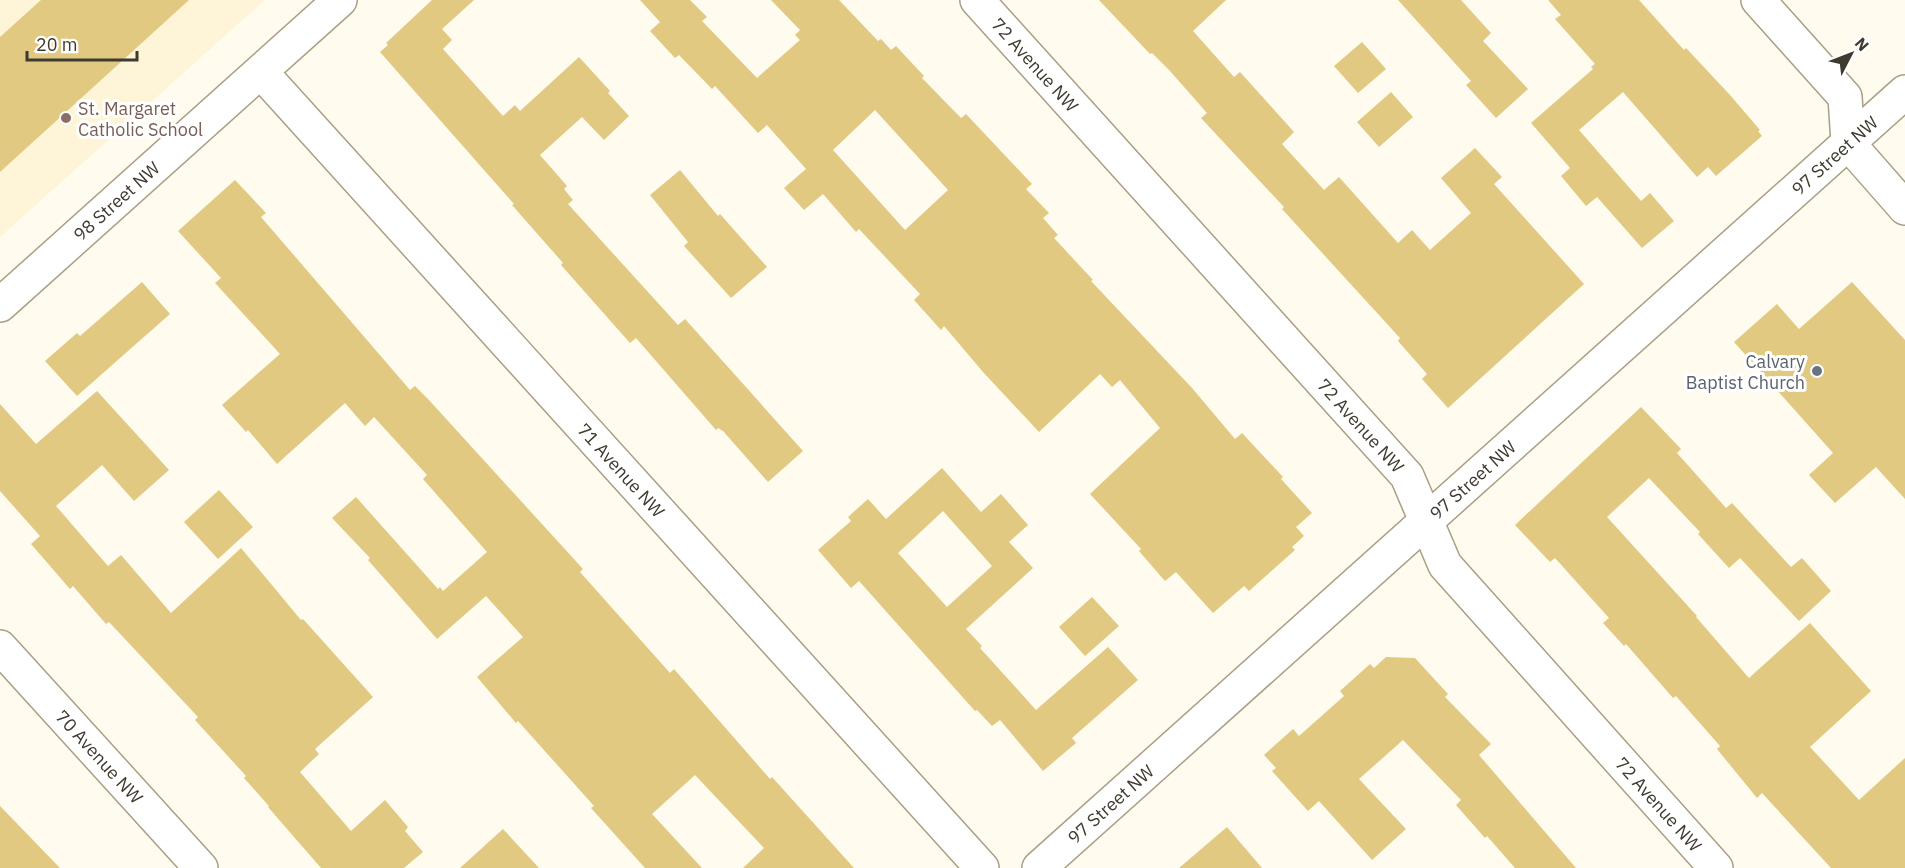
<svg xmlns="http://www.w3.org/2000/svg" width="1905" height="868" font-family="'IBM Plex Sans',sans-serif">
<rect width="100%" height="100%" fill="#fffbef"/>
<path fill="#fef4d7" d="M0,0H265L0,237Z"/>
<path fill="#e1c982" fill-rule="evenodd" d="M41,0H189L0,172V37Z
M432,0H474L442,29L452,40L443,49L503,116L515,105L520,111L579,57L610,91L608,93L629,116L604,140L582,117L540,155L567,186L564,189L573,200L568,204L678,325L685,319L803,451L768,482L723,431L718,428L716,430L636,338L630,343L561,265L563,263L512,205L514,204L380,52L388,45L386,43Z
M640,0H690L707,17L702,21L757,78L800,40L795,35L800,30L771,0H839L878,41L881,39L891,50L896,46L924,76L922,78L961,118L966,114L1032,184L1026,189L1049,213L1043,218L1058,235L1054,238L1093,280L1091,281L1192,388L1235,439L1242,433L1283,477L1281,479L1312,513L1296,527L1304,536L1292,547L1295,550L1249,591L1244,586L1213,613L1176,572L1165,581L1139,551L1141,549L1090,494L1160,428L1120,380L1112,387L1100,374L1039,432L983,372L944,326L941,330L914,300L920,294L859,229L856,232L823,194L804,210L784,188L806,169L767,125L758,133L715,86L712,89L679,55L675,58L650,31L660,22ZM875,110L948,190L905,230L833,150Z
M1099,0H1226L1193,31L1234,77L1240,72L1294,132L1282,144L1324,190L1339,177L1398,243L1412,230L1430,250L1471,213L1441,178L1475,148L1502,177L1494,184L1584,284L1448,408L1422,379L1427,374L1398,341L1400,338L1282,209L1284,207L1201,118L1207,113L1170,71L1152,53L1150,54Z
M1398,0H1461L1491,33L1483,41L1528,89L1496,118L1466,85L1471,81Z
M1548,0H1639L1684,50L1686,48L1730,95L1760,130L1758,131L1762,136L1716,176L1708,167L1697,177L1623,92L1579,130L1641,201L1650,193L1674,221L1642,248L1597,197L1586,206L1561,176L1570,168L1531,123L1593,69L1591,67L1595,64L1555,19L1561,15Z
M1362,42L1386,69L1358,93L1334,66Z
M1391,92L1413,117L1379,147L1357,122Z
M680,170L718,216L720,214L767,267L731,298L684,246L688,242L650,195Z
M235,180L266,213L261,217L410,390L415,386L428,399L583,569L580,572L670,673L674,669L770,779L772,777L854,868H743L764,848L695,775L652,814L702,868H645L591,808L594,806L518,721L516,723L477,677L523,637L486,596L437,639L368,560L370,558L332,518L356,497L438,589L440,587L443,591L487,552L423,479L427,475L374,417L365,426L345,403L277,464L248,430L246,432L222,405L280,354L215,283L221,278L178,231Z
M142,282L170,314L77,396L45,361L77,333L80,336Z
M1852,282L1905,340V499L1876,467L1835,503L1809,475L1833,453L1734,342L1777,304L1799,329Z
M97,391L169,470L134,501L102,465L56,506L108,566L121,555L171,613L241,548L301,620L303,619L373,697L315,749L319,754L300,772L351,831L385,800L408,827L405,831L423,852L404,868H321L268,807L269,806L244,778L246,776L195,720L198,717L109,622L106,624L73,586L70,589L31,544L40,536L0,491V404L36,444Z
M1641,407L1681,449L1677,453L1726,508L1732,503L1791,567L1802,558L1831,591L1799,621L1740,558L1729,568L1698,534L1700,532L1649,478L1607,517L1697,616L1696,617L1749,678L1810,623L1871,691L1810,747L1859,800L1905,758V868H1831L1762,793L1757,798L1717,749L1720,746L1676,696L1673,698L1626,644L1624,646L1603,623L1609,618L1555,558L1550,562L1515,525Z
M942,468L981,512L1001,494L1028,525L1009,542L1033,568L966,629L982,646L980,648L1036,710L1108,647L1138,680L1072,738L1076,743L1043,771L1000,720L992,726L977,710L975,711L859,581L851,588L818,550L851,521L848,517L868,499L886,519ZM943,511L992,566L947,607L898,553Z
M219,490L253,527L218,559L184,522Z
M1092,597L1119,626L1085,656L1059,627Z
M1386,657L1415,658L1448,694L1445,697L1491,744L1479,755L1576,868H1515L1487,836L1485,838L1456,805L1461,800L1403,740L1359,779L1406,829L1372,860L1319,801L1308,811L1272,771L1276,768L1264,755L1293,729L1299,736L1344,696L1340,691L1370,664L1374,668Z
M0,806L60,868H0Z
M1227,827L1262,868H1179Z
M503,829L539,868H460Z"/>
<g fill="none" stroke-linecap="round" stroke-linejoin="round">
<defs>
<g id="minor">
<path id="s1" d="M977,0L1407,476L1445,565L1716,868"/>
<path d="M1758,0L1845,97L1848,143L1905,208"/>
<path id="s2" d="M261,72L982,868"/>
<path id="s3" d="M0,305L340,0"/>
<path id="s4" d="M0,647L201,868"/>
<path id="s5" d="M1039,868L1905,92"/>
</g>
</defs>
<use href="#minor" stroke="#a99f84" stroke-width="36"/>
<use href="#minor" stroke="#fff" stroke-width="33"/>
</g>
<circle fill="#8d6e63" stroke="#fff" stroke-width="2" cx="66" cy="118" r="6"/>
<circle fill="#6b7280" stroke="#fff" stroke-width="2" cx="1817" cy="371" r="6"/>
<g text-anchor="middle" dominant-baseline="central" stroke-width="6" stroke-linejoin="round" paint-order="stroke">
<g font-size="18" fill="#3e3a2f" stroke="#fff">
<text stroke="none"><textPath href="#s1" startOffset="87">72 Avenue NW</textPath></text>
<text stroke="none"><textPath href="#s5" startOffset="1068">97 Street NW</textPath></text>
<text stroke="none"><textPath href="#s3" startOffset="156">98 Street NW</textPath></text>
<text stroke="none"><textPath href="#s1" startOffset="573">72 Avenue NW</textPath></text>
<text stroke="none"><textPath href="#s2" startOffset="537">71 Avenue NW</textPath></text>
<text stroke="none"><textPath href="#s5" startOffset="582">97 Street NW</textPath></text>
<text stroke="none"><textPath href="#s4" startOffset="148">70 Avenue NW</textPath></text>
<text stroke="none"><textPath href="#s5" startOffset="96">97 Street NW</textPath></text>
<text stroke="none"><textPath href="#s1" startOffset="1059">72 Avenue NW</textPath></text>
</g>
<g font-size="18" fill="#785e54" stroke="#fff" text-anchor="start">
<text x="78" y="108">St. Margaret<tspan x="78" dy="21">Catholic School</tspan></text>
</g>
<g font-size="18" fill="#5b616d" stroke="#fff" text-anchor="end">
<text x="1805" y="361">Calvary<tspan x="1805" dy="21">Baptist Church</tspan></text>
</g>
</g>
<g transform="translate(1851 54) rotate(48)" stroke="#ffffff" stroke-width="4.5" paint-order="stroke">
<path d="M0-4.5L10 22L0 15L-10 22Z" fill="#3e3a2f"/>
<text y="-9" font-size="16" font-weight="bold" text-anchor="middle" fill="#3e3a2f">N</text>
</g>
<path d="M27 51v9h110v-9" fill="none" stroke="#3e3a2f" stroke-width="3"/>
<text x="36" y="51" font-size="18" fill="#3e3a2f" stroke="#ffffff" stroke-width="4.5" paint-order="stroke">20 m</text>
</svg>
